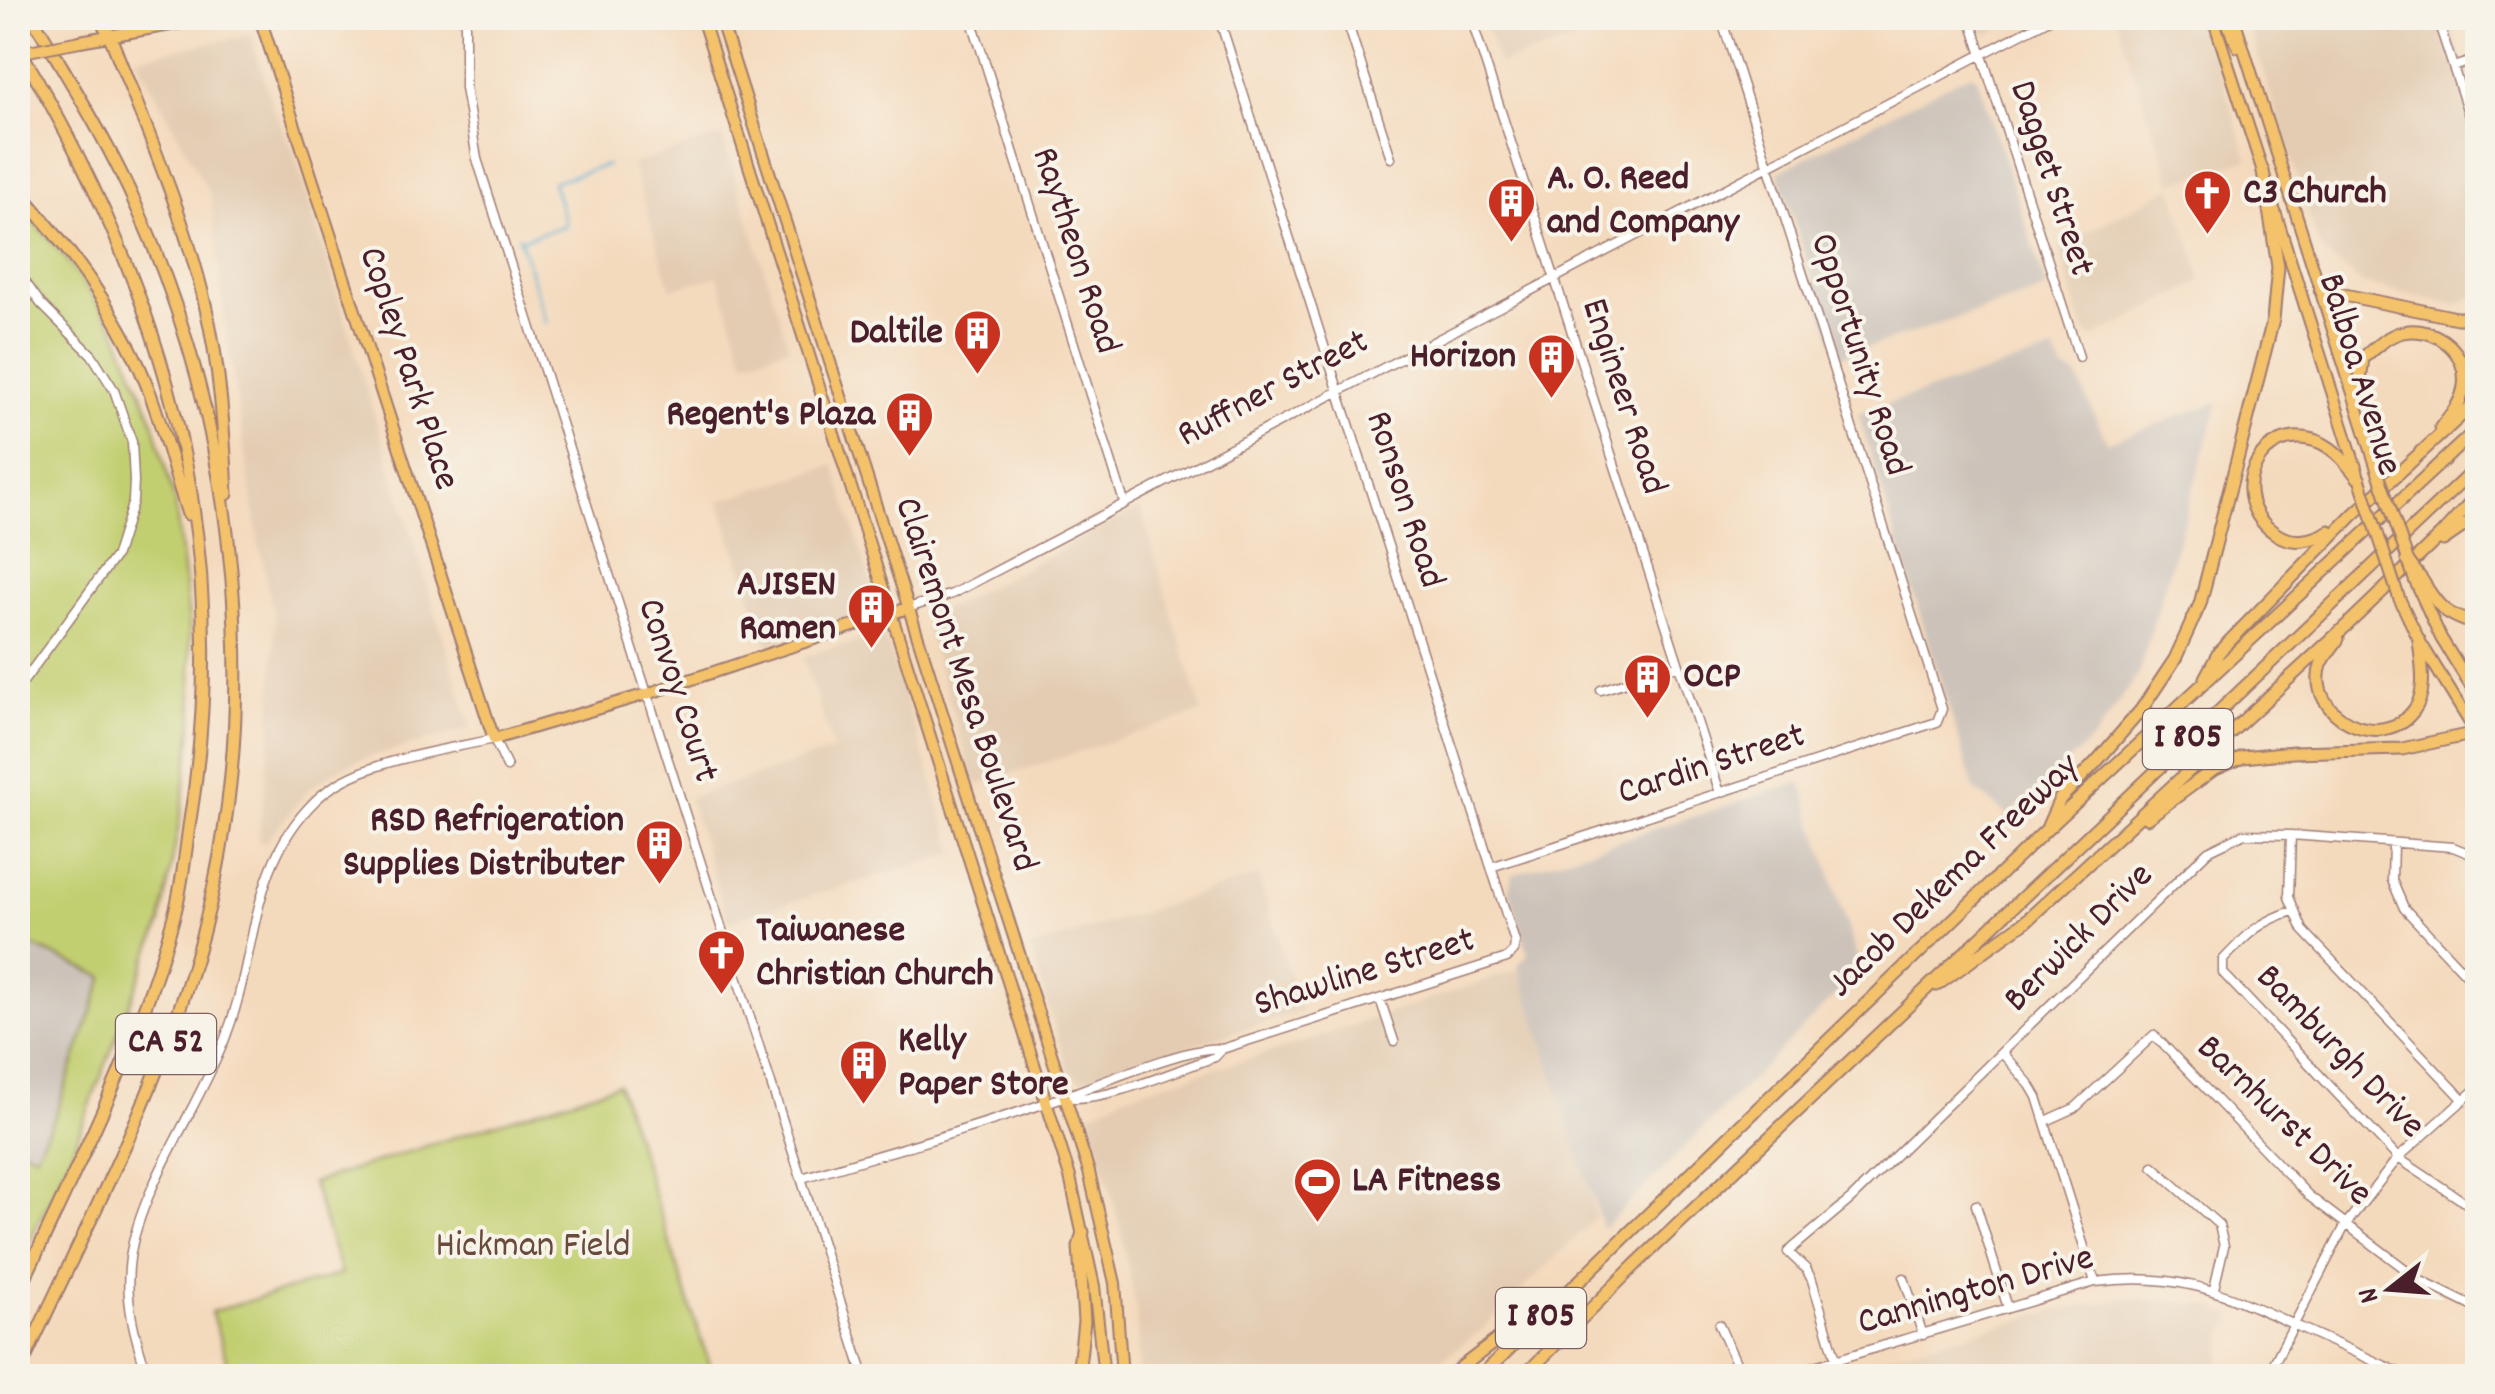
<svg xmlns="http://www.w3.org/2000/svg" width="2495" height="1394" font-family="Dekko,sans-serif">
<rect width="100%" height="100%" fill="#f7f3e8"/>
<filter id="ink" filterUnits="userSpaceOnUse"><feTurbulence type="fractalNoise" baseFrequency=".01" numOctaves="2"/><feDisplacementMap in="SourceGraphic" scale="20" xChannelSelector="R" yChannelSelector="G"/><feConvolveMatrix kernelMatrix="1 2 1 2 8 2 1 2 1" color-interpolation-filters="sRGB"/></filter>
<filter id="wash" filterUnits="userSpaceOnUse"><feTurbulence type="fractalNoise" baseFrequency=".0048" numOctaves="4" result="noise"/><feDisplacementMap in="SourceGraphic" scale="40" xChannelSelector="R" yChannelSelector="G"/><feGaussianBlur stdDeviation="2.25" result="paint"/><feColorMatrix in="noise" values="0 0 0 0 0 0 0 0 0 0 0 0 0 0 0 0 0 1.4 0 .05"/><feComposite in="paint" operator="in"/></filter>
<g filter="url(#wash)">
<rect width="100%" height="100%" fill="#f4dabd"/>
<path fill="#e3ccb2" d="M1484,18H1614L1617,28L1498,64Z
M1980,18H2021L1986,36Z
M2116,18H2202L2248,159L2172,183Z
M2246,18H2448L2477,108V295L2455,305L2363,284L2321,251Z
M251,35L272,105L293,151L471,728L359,760L331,773L309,789L264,844L258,842L271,734L275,620L259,545L226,328L211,197L136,57Z
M722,136L789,347L745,361L718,276L671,289L632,164Z
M2172,187L2201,277L2198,283L2093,338L2084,331L2059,247Z
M834,465L877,603L874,610L768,646L719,501Z
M1140,508L1202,712L976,785L925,624L930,614L956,604Z
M882,634L886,639L955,853L728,921L689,798L834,750L803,657Z
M1258,876L1301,1011L1081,1080L1070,1075L1030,948Z
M1519,969L1588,1181L1595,1218L1480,1331L1420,1376H1139L1136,1308L1119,1222L1090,1114L1125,1095L1296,1045Z
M2130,1298L2205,1305L2235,1317L2226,1330L2216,1376H1853L1850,1366L2049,1312Z"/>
<path fill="#ccc2b9" d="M1971,73L1977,77L2047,289L1838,357L1778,172Z
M2054,351L2063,370L2076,375L2107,442L2219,402L2138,675L2094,738L2008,815L1974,789L1858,413Z
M1801,782L1861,969L1603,1229L1518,966L1528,954L1509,888L1512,875Z
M18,940L104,976L55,1116L35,1156L18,1146Z"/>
<path fill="#c2cf71" stroke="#86774e" stroke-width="2.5" d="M18,203L63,255L114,326L151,414L175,502L189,619L193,720L182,808L161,923L71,1154L18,1266V1146L35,1155L55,1116L104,977L18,940Z
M618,1084L713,1376H232L211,1312L341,1274L312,1183Z"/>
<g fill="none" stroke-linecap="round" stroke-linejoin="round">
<path stroke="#52aed0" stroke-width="2.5" d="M519,236L546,323
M520,240L566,225L552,182L607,165"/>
</g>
</g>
<g filter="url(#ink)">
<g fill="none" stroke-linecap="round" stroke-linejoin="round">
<defs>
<path id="minor" d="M465,18V88L477,159L864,1376
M971,18L1124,502
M1346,18L1391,158
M1471,18L1720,793
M1970,18L2079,357
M2437,18L2478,143
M2453,67L2478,59
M18,272L41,304L92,355L114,390L132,442L134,481L133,501L116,555L18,689
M908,608L952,594L2051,18
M1601,690L1679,665
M2291,835L2289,897L2303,930L2462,1098
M2393,843L2392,880L2404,908L2478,987
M1491,867L1937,722L1942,709L1721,18
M2293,911C2258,922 2248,934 2223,960V973L2398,1158L2478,1211
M1380,999L1394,1041
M2003,1054L2030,1085L2037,1097L2095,1282
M1065,1097C1102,1104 1176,1070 1215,1057L1222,1049
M2046,1121L2075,1108L2154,1035L2309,1196L2421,1281L2478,1309
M2153,1166L2219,1225L2224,1246L2214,1289
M802,1178C888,1152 976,1128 1060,1098C1092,1087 1194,1043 1222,1049L1507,958L1514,951L1515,942L1491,867L1219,18
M1976,1205L2008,1308
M1904,1278L1923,1335
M1719,1325L1742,1376
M148,1376C135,1338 124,1300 130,1258C140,1188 200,1105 226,1036C258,954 248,865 316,800C356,761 441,751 494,739L507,767
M1782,1376L2095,1282C2178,1271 2222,1292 2295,1325C2332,1342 2370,1359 2407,1376
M1841,1376L1812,1280L1806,1269L1788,1252L1851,1199L2208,851L2243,834L2291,835L2453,847L2478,857
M2271,1376L2275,1361L2346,1224L2398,1158L2478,1087"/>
<path id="major" d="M260,18L494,739L647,694L908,608
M702,18L1070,1177L1094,1286L1104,1376
M720,18L1089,1172L1115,1283L1122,1376
M2213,18L2265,178
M2225,18L2238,47
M2234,18L2376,466
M80,41L210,18
M2271,199L2358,474
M2415,581L2441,638L2478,698
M2399,598L2419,640L2478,736"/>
<path id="highway" d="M100,18L110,36C144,124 183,211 205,304C220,366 224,430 227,494
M18,47C165,293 237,538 189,827C185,856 182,887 174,916C138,1049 75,1170 18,1293
M18,190C72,252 123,318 151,396C165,435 175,475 188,514
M2320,290L2457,318H2478
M2357,405L2363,358C2374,348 2388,335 2403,332C2435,325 2469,352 2464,386C2462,403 2451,414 2441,427
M2329,531C2315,541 2292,544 2278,535C2221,500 2259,419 2319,442C2336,449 2349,466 2360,480
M2443,540L2465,525L2478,523
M2422,580C2439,609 2446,615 2478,625
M2338,639C2333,646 2324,657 2321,665C2305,716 2382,754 2414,710C2428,691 2421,662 2419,640
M2205,678L2219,652L2353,515L2478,400
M2147,818L2213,770L2243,757L2293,752L2402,749L2476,733
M2048,826L2060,799L2097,761L2141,710L2175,659L2200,604L2273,320L2278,267L2263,171
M1937,985L2026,921L2347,625L2440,536L2478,495
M18,1374C80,1238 154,1102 196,957C267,714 240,440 138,210C109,143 70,81 33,18
M1078,1376L1084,1321L1079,1247L1083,1232
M1450,1376L1554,1296
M1481,1376L2045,831L2478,428
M1524,1376L1635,1265L2478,466"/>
</defs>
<use href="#minor" stroke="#9f7c74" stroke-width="11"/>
<use href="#major" stroke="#9f7c74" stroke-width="14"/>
<use href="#highway" stroke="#9f7c74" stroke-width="15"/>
<use href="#minor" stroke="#fff" stroke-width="8"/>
<use href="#major" stroke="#f3c26a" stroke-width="10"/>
<use href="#highway" stroke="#f3c26a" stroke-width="11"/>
<defs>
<path id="major-bridge" d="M18,53L80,41
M2376,466L2415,581
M2360,480L2399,598"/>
<path id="highway-bridge" d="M2407,560L2422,580"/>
</defs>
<use href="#major-bridge" stroke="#9f7c74" stroke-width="14" stroke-linecap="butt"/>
<use href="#highway-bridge" stroke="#9f7c74" stroke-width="15" stroke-linecap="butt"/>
<use href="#major-bridge" stroke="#f3c26a" stroke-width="10"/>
<use href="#highway-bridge" stroke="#f3c26a" stroke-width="11"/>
</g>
</g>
<defs>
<symbol id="church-pin" viewBox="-11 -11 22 30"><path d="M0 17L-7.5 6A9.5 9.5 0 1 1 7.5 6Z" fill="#c8321e" stroke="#f7f3e8"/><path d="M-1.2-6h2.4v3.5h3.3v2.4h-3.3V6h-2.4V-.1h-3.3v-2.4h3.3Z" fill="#fff"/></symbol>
<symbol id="building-pin" viewBox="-11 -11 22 30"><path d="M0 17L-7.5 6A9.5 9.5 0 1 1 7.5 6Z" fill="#c8321e" stroke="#f7f3e8"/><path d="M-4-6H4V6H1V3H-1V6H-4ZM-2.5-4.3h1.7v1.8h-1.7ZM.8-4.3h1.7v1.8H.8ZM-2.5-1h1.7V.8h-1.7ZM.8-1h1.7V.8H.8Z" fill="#fff"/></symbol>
<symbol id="stadium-pin" viewBox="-11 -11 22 30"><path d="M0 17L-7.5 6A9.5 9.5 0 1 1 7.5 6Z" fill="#c8321e" stroke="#f7f3e8"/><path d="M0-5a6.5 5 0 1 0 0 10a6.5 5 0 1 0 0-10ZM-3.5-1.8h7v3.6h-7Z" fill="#fff"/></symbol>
</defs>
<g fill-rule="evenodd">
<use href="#church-pin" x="2180" y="166" width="55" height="75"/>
<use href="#building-pin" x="1484" y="174" width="55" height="75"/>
<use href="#building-pin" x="950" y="306" width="55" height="75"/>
<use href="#building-pin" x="1524" y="330" width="55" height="75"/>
<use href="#building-pin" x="882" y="388" width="55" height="75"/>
<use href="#building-pin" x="844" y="580" width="55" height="75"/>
<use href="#building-pin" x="1620" y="650" width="55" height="75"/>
<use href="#building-pin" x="632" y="816" width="55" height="75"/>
<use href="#church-pin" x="694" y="926" width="55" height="75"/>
<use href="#building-pin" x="836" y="1036" width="55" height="75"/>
<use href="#stadium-pin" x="1290" y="1154" width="55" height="75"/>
</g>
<g text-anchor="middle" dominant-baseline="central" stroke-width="8" stroke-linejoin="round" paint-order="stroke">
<g fill="#f7f3e8" stroke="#7e5f64" stroke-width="2.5">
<rect x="2143" y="709" width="90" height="60" rx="8"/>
<rect x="116" y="1014" width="100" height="60" rx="8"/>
<rect x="1496" y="1288" width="90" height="60" rx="8"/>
</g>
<g font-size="35" font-weight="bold" fill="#4a1f2b">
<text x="2188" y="739">I 805</text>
<text x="166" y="1044">CA 52</text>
<text x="1541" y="1318">I 805</text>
</g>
<g font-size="38" fill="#4a1f2b" stroke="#f7f3e8">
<text transform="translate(2050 179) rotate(72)">Dagget Street</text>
<text transform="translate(1074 251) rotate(72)">Raytheon Road</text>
<text transform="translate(1858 355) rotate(72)">Opportunity Road</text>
<text transform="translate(407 369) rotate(72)">Copley Park Place</text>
<text transform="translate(2358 375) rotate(73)">Balboa Avenue</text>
<text transform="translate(1274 390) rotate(-28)">Ruffner Street</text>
<text transform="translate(1622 397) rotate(72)">Engineer Road</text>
<text transform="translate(1403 500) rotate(72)">Ronson Road</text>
<text transform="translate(964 685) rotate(72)">Clairemont Mesa Boulevard</text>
<text transform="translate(676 691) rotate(72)">Convoy Court</text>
<text transform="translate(1712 766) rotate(-18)">Cardin Street</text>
<text transform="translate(1955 877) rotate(-44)">Jacob Dekema Freeway</text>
<text transform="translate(2080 939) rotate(-45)">Berwick Drive</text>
<text transform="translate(1365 974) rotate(-17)">Shawline Street</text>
<text transform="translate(2339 1053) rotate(46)">Bamburgh Drive</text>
<text transform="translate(2283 1122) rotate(44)">Barnhurst Drive</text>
<text transform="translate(1976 1292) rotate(-16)">Cannington Drive</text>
</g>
<g font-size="38" font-weight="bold" fill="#4a1f2b" stroke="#f7f3e8" text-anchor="start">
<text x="1547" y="180">A. O. Reed<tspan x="1547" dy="44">and Company</tspan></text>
<text x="2243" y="194">C3 Church</text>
<text x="943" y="334" text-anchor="end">Daltile</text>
<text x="1516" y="358" text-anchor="end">Horizon</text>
<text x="875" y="416" text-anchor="end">Regent's Plaza</text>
<text x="836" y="586" text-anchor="end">AJISEN<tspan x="836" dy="44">Ramen</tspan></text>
<text x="1683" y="678">OCP</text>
<text x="624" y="822" text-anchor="end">RSD Refrigeration<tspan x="624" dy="44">Supplies Distributer</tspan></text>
<text x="756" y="932">Taiwanese<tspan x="756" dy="44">Christian Church</tspan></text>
<text x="898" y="1042">Kelly<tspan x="898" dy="44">Paper Store</tspan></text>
<text x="1352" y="1182">LA Fitness</text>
</g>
<g font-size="38" fill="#684b3c" stroke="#f7f3e8">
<text x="533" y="1247">Hickman Field</text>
</g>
</g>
<rect width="2495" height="1394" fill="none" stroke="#f7f3e8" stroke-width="60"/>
<g transform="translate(2390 1289) rotate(253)" stroke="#f7f3e8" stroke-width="8" paint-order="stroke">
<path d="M0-8L18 38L0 25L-18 38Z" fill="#4a1f2b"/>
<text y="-15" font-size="28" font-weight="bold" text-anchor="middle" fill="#4a1f2b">N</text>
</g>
</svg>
